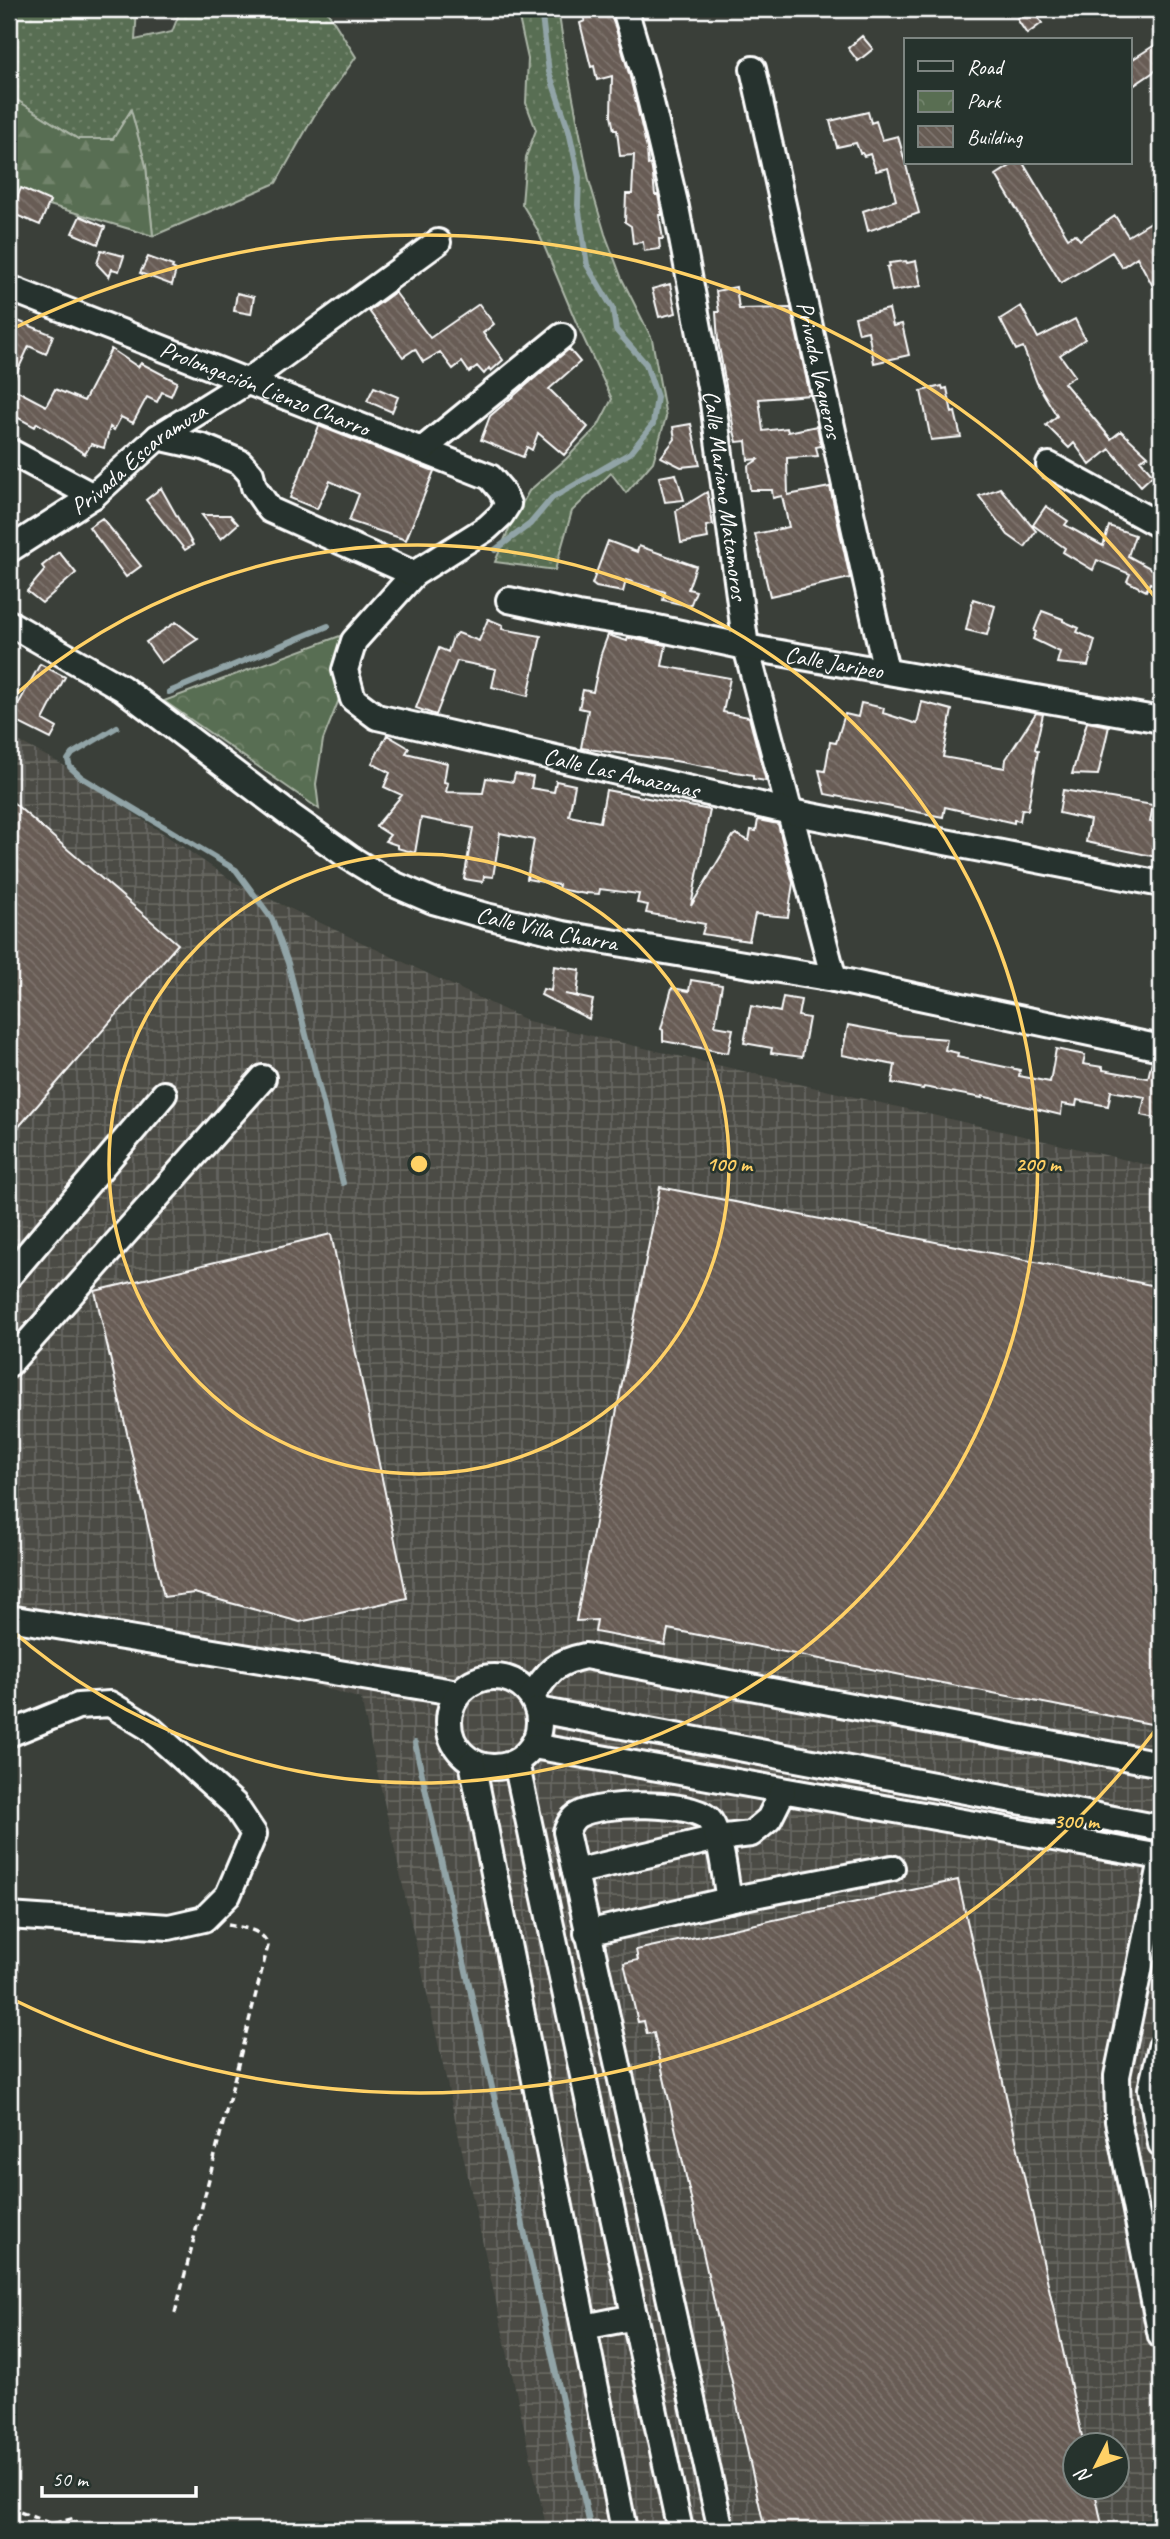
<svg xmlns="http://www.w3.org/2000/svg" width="1170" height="2539" font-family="Caveat,sans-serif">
<defs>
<pattern id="industrial-grid" width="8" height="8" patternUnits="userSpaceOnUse" patternTransform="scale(1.75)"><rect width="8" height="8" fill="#4c4c45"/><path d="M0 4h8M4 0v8" fill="none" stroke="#676761"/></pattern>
<pattern id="grass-dots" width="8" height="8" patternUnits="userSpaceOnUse" patternTransform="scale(1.75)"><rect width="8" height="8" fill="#596e52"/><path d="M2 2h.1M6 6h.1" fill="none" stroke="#72846c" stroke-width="1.8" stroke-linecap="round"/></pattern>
<pattern id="forest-firs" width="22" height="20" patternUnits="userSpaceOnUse" patternTransform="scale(1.75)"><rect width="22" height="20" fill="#596e52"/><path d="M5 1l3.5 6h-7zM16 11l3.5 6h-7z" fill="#72846c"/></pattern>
<pattern id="park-crowns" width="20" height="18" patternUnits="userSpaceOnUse" patternTransform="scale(1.75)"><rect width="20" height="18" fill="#596e52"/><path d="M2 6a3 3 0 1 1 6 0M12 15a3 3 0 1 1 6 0" fill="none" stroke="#72846c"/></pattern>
<pattern id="building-back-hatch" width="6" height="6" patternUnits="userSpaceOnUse" patternTransform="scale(1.75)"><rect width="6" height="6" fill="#675c54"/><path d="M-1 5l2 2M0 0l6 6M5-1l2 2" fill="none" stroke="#7e746e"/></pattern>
</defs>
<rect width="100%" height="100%" fill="#3a3f39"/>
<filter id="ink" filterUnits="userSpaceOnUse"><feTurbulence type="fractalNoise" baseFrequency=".0143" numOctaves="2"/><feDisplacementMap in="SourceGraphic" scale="14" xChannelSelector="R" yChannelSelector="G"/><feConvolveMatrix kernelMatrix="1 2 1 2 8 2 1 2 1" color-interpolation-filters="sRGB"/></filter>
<g filter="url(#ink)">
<path fill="url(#industrial-grid)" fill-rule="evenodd" d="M9,736L63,765L234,882L528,1021L1161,1168V2530H547L361,1699L309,1683L9,1624ZM1076,2444H1118V2486H1076Z"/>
<path fill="url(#grass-dots)" stroke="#acb6a8" stroke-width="2" d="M9,9H137L135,40L172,32L181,9H326L356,57L314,116L276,183L153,236L146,166L131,111L113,139H78L9,95Z
M517,9H558L567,67L589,180L605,234L622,279L652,339L666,417L653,462L626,493L611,473L572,511L555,570L495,562L511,524L529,491L566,459L598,426L612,399L576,322L537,229L522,204L526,157L536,130L526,103L528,59Z"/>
<path fill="url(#forest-firs)" stroke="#acb6a8" stroke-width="2" d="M9,95L78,139H113L131,110L146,166L153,236L9,193Z"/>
<path fill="url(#park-crowns)" stroke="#acb6a8" stroke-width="2" d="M348,633L347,679L323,740L316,784L319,809L164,701Z"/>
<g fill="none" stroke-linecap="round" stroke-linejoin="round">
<path stroke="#91a4a7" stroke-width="6" d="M495,550L530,524L552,498L630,453L653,424L657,397L646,364L616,330L613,309L587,265L578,205L579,177L569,131L549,72L541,9
M169,692L328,626
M117,727L72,754L68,760L70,767L81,777L236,870L272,919L288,963L343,1183
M415,1743L591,2530"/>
</g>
<path fill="url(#building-back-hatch)" stroke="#fff" stroke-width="2" d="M580,9H608L615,26L630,77L647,149L648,165L651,164L653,176L655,195H658L662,215H659L663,239H659L660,249L644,251L643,242L633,243L631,226L625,222L626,194H632L634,155L620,156L617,130H614L611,116L612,76L597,80L594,66L591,67L580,23L585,21Z
M1032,9L1042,23L1027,34L1017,19Z
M862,36L873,49L858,61L848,48Z
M1161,41V67L1130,88V61Z
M868,112L871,123L876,121L882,140L898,136L919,213L868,231L863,211L896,200L888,168L876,171L870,154L864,156L862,153H860L856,143L837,147L830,121Z
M1015,163H1023L1068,238L1075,234L1080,240L1115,216L1128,236L1161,216V301L1137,257L1122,267L1112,252L1061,283L996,175Z
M21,188L50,201L40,225L11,213Z
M80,216L105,227L98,244L72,233Z
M101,250L124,256L119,271L112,269L109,277L97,264Z
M148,257L173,266L172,268L176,270L172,285L140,273Z
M906,261L907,263L916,261L921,286L892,291L887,267L890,266L889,263Z
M670,284L676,313L659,317L652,289Z
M736,287L739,309L791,308L810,395L759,399L763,431L787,428L788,432L817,426L821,446L816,447L818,456L787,458L788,495L830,487L850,578L770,596L755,534L789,527L782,496L773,498L772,490H750L748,466L759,459L748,460L746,441L737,442L734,431L718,341L716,312H719L716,291Z
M395,292L430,338L479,304L494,324L483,333L503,360L491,371L489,368L484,374L477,366L469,372L462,362L453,369L440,352L423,362L415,349L403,357L369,311Z
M237,293L254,297L251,314L234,311Z
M1021,306L1038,338L1075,319L1085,339L1060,355L1075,376L1064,383L1111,439L1121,431L1148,456L1140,460L1153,475L1141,486L1110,449L1090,465L1074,443L1069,448L1046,425L1057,416L1037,383L1023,347L1016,350L1000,319Z
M889,309L893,326L902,324L909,355L874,363L868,331L859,333L855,317Z
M13,319L53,335L46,354L29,346L10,387L46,406L55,389L84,401L111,349L138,367L141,363L177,382L171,396L162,392L157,402L147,397L133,423L121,417L114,430L110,427L104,448L91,444L85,454L37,423L35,427L9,413V330Z
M569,349L580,362L549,389L588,427L564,455L538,433L532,450L527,447L523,457L481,440L490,416Z
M942,386L943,389L947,388L952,413L955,412L961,437L931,440L921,391Z
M374,387L398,397L392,412L367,401Z
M691,424L700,465L681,467L661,457L675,439L673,427Z
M319,426L434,471L406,540L349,521L359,494L330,481L317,509L290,498Z
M676,474L684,500L665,502L659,477Z
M161,488L193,545L185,550L146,500Z
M1000,488L1036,531L1025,547L1008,535L979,496Z
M707,492L713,525L706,526L708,538L681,543L676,511Z
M1046,506L1068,521L1065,525L1103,546L1109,526L1135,535L1128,556L1161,574L1159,586L1150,583L1146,591L1127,581L1130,574L1097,560L1093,570L1063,552L1065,548L1033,525Z
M202,515H230L238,524L221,539Z
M102,518L141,566L126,577L89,527Z
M608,541L637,552L639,546L696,566L688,589L696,591L690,606L663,600L665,592L626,580L623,592L596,587L592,584Z
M59,552L76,573L42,603L27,591L45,570L42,566Z
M973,599L995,606L987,635L966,630Z
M1042,611L1063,619V621L1079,628L1077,632L1095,640L1088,666L1057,663L1060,652L1033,639L1036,632L1034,631Z
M488,619L503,625L502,629L541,636L528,696L492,687L496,669L457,661L436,715L416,708L439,648L448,652L453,637L458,633L479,641Z
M176,622L198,639L161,663L146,642Z
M608,635L627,641L628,638L666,645L662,666L730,678L723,712L749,717L766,781L753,779V775L675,761L581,748L588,710L579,708L583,690L593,692L601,654Z
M40,664L65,677L43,720L57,728L51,739L9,718V700L18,705Z
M922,702L952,710L943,757L1005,768L1006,759L1036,713L1043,714L1035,749L1038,751L1028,810L1022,809L1020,821L1014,820V823L945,807L943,817L825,794L819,770L825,771L830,742L836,743L845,714L858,717L861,703L884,708L883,713L917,724Z
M1087,722L1109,726L1098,775L1072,774Z
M387,735L409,748L406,753L447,763L444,782L448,783L446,792L483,793L486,778L513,782L515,774L533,777L531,788L554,792L556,781L575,785L569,816L600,822L606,790L710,810L691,906L733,836L736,834L749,841L751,830L756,831L758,820L778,824L793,883L788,917L755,914L749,941L702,934L705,924L646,913L648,905L637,903L639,894L600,889L599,894L586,893V894L558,889L559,885L527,879L534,840L500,833L493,877L484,876L483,882L464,879L473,828L421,818L415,853L397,848V845L385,841L390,835L376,826L402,795L384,787L390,773L372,763Z
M1063,790L1153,805L1150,822L1161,824V858L1086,842L1090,820L1059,813Z
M9,799L178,944L9,1138Z
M554,966L580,970L577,996L565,994L593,1000L589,1019L541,995L543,989L551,991Z
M691,980L722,985L715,1026L733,1029L728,1053L663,1041V1030L661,1029L672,988L689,991Z
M783,997L801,1000L798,1016L809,1018L802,1057L771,1053L772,1048L744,1043L751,1006L780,1012Z
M848,1025L901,1035L947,1039L945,1050L958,1053L957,1057L1020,1070L1019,1076L1050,1082L1056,1049L1085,1055L1083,1064L1103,1067V1070L1148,1078L1152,1061L1161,1062V1119L1141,1115L1145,1097L1111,1091L1108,1106L1077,1100L1076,1106L1062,1104L1061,1115L982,1096V1098L924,1087L923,1089L892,1083L895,1065L842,1055Z
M660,1187L1161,1287V1726L668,1629L665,1645L595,1632L597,1620L576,1621Z
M331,1234L407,1598L300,1622L194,1593L164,1597L95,1291Z
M958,1880L1084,2445H1075V2487H1094L1103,2530H765L654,2033L647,2034L644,2021L638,2022L624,1963L638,1960L636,1950Z"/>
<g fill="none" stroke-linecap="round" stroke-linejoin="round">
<defs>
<g id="minor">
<path id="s1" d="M625,9L644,73L676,207L713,403L746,647L834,979"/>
<path id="s2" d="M753,69L886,671"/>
<path id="s3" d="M9,288L490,477L501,490L508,504L501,515L487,528L414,574L354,641L345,670L353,699L377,717L791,812L1161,884"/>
<path d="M158,437L203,447L240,462L251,474L254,487L270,510L414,574"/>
<path d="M422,450L562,336"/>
<path d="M9,451L93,496"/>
<path d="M1049,465L1161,526"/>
<path id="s4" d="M9,550L93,496L158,437L248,381L438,242"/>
<path id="s5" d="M509,600L578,615L643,625L746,647L1161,720"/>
<path id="s6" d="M9,623L122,688L291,816L350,858L391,883L433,901L486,916L563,934L834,979L1161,1048"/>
<path d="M9,1276L164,1094"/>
<path d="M9,1364L263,1078"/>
<path d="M9,1618L459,1693"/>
<circle cx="494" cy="1722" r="45"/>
<path d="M532,1696C549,1671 555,1662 585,1656L1161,1764"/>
<path d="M538,1710L1161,1828"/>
<path d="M9,1734L78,1706L110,1704L148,1727L234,1804L254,1834L228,1895L204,1919L169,1927L9,1916"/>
<path d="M533,1746L1161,1857"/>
<path d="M472,1762L624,2530"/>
<path d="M516,1762L680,2530"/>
<path d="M1161,1865L1117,2076L1118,2121L1161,2336"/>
<path d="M575,1872L717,1838L751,1834L769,1819L783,1791"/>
<path d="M587,1933L729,1900L892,1868"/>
<path d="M1161,2047L1151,2089L1161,2144"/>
<path d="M584,2327L635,2317"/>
<path d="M721,2530L566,1832C569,1825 571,1819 578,1815C599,1802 696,1800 710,1821C722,1838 725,1879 729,1900"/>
</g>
</defs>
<use href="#minor" stroke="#fff" stroke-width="30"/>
<path stroke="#fff" stroke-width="3.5" stroke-dasharray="7 5" stroke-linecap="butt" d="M175,2313L268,1946C264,1929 243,1928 228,1925
M9,2508L52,2524L75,2518"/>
<use href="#minor" stroke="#26332d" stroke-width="24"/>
</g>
</g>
<g fill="none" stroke="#ffd166" stroke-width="3.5">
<circle cx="419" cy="1164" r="310"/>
<path d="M9 700A619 619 0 1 1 9 1628"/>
<path d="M1161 1723A929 929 0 0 1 12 1999M12 329A929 929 0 0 1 1161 605"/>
</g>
<g text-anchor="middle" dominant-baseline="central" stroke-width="5" stroke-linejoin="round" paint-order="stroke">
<g font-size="24" fill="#fff" stroke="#26332d">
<text stroke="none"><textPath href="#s2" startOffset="308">Privada Vaqueros</textPath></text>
<text stroke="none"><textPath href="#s3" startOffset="275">Prolongación Lienzo Charro</textPath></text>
<text stroke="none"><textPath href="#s4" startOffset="159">Privada Escaramuza</textPath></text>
<text stroke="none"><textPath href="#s1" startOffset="497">Calle Mariano Matamoros</textPath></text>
<text stroke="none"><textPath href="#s5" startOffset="331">Calle Jaripeo</textPath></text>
<text stroke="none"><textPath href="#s3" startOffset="1099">Calle Las Amazonas</textPath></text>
<text stroke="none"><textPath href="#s6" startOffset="626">Calle Villa Charra</textPath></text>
</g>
</g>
<circle cx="419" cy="1164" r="10" fill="#ffd166" stroke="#26332d" stroke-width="3.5"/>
<g font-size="21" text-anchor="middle" font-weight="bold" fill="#ffd166" stroke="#26332d" stroke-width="5" stroke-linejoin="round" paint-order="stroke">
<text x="729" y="1171">100 m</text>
<text x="1038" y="1171">200 m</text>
<text x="1076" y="1828">300 m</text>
</g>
<rect width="1170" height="2539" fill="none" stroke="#26332d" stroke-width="35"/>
<rect x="18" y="18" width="1135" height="2504" fill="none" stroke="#fff" stroke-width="2.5" filter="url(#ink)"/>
<rect x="904" y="38" width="228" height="126" fill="#26332d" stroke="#7d8581" stroke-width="2"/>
<rect x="918" y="61" width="35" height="10" fill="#26332d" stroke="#7d8581" stroke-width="2"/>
<text x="967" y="74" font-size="21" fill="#ffffff">Road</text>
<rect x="918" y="91" width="35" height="21" fill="url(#park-crowns)" stroke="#7d8581" stroke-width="2"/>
<text x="967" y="108" font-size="21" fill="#ffffff">Park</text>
<rect x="918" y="126" width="35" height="21" fill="url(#building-back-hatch)" stroke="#7d8581" stroke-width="2"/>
<text x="967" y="144" font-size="21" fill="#ffffff">Building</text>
<g transform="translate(1096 2466) rotate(228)"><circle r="33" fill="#26332d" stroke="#7d8581" stroke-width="2"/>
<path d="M0-5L12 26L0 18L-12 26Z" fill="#ffd166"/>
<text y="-10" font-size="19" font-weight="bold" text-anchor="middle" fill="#ffffff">N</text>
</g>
<path d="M42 2486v10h154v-10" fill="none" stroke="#ffffff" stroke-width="3.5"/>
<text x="52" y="2486" font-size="21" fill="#ffffff" stroke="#26332d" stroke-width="5" paint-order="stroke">50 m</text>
</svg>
